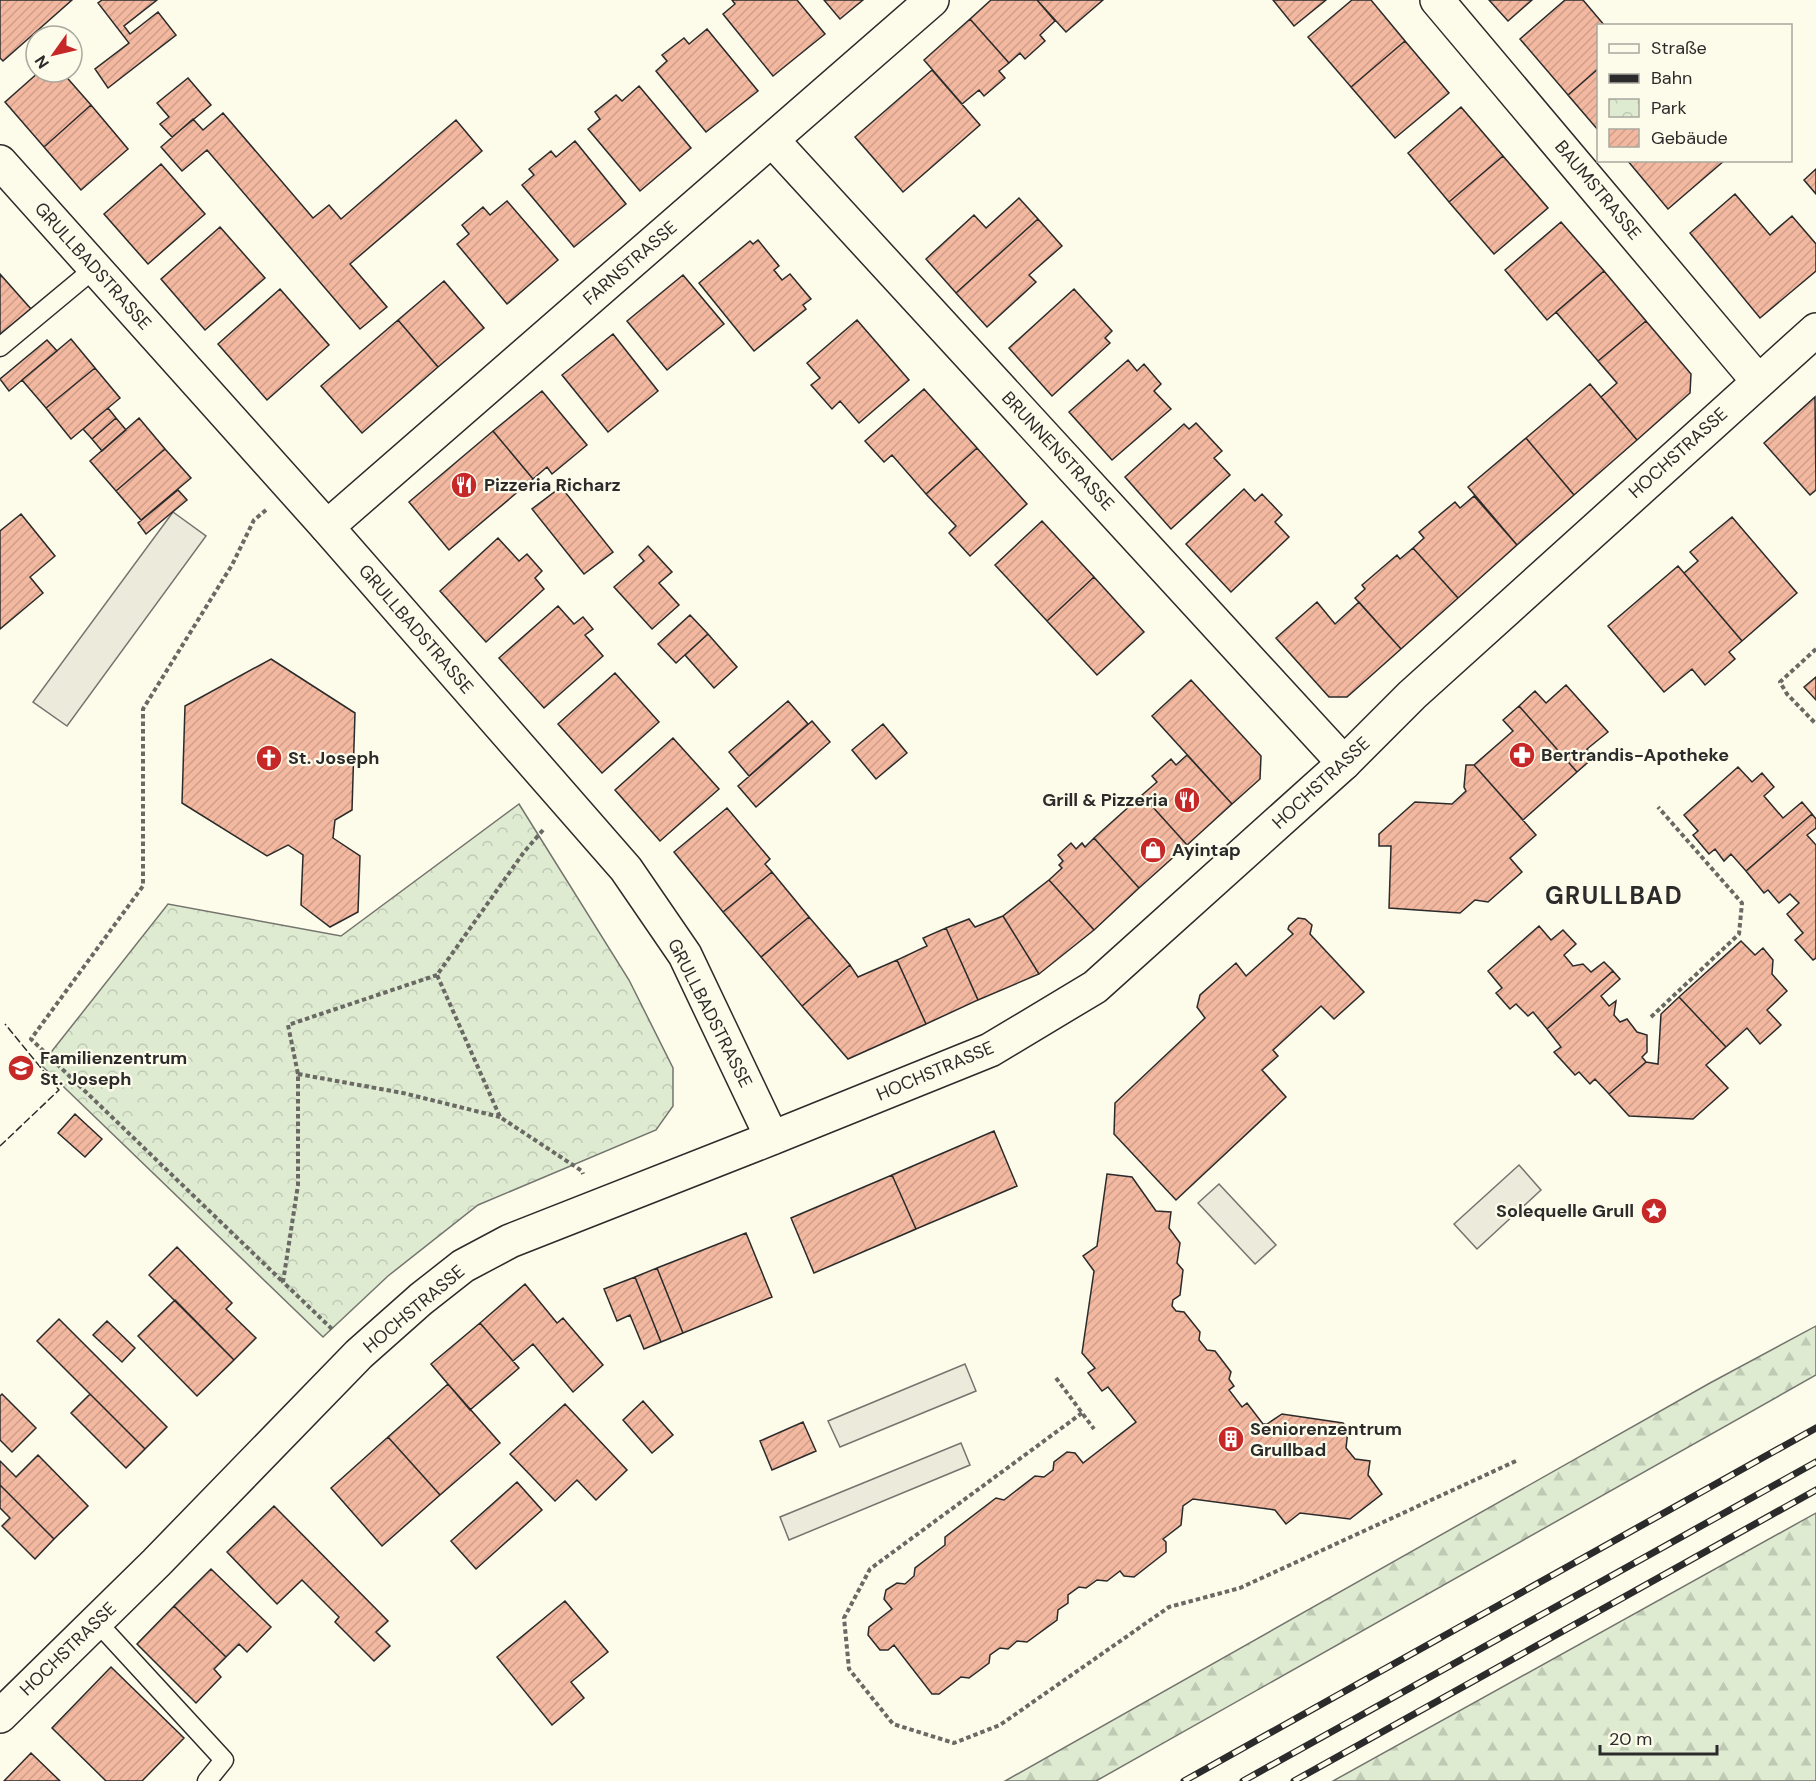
<svg xmlns="http://www.w3.org/2000/svg" width="1816" height="1781" font-family="'DM Sans',sans-serif">
<defs>
<pattern id="forest-firs" width="22" height="20" patternUnits="userSpaceOnUse" patternTransform="scale(1.5)"><rect width="22" height="20" fill="#deebd1"/><path d="M5 1l3.5 6h-7zM16 11l3.5 6h-7z" fill="#bfcab4"/></pattern>
<pattern id="park-crowns" width="20" height="18" patternUnits="userSpaceOnUse" patternTransform="scale(1.5)"><rect width="20" height="18" fill="#deebd1"/><path d="M2 6a3 3 0 1 1 6 0M12 15a3 3 0 1 1 6 0" fill="none" stroke="#bfcab4"/></pattern>
<pattern id="building-hatch" width="6" height="6" patternUnits="userSpaceOnUse" patternTransform="scale(1.5)"><rect width="6" height="6" fill="#f2b8a0"/><path d="M-1 1l2-2M0 6l6-6M5 7l2-2" fill="none" stroke="#d09e8a"/></pattern>
</defs>
<rect width="100%" height="100%" fill="#fdfbea"/>
<path fill="url(#forest-firs)" stroke="#74746e" stroke-width="1.5" d="M1816,1326V1375L1096,1781H1005L1710,1383Z
M1816,1513V1781H1333Z"/>
<path fill="url(#park-crowns)" stroke="#74746e" stroke-width="1.5" d="M519,804L629,980L673,1068V1106L656,1130L478,1205L388,1276L323,1337L41,1065L168,904L341,936Z"/>
<path fill="#eceadb" stroke="#74746e" stroke-width="1.5" d="M173,512L206,536L67,726L33,702Z
M1519,1165L1541,1190L1477,1249L1454,1224Z
M1219,1184L1276,1245L1255,1264L1198,1203Z
M965,1364L976,1391L840,1447L828,1421Z
M961,1443L970,1465L789,1540L780,1517Z"/>
<path fill="url(#building-hatch)" stroke="#2b2b2b" stroke-width="1.5" d="M0,0H72L3,61L0,58Z
M102,0H157L124,26L130,34L158,12L176,35L108,88L95,69L129,43L98,3Z
M732,0H797L825,34L773,76L723,14L735,4Z
M824,0H863L840,19Z
M991,0H1037L1055,21L1040,35L1045,41L1025,59L1020,53L1009,63L970,19Z
M1037,0H1103L1066,32Z
M1273,0H1326L1294,26Z
M1352,0H1371L1405,41L1351,87L1308,37Z
M1489,0H1532L1508,21Z
M1565,0H1583L1605,26H1598V69L1568,95L1520,39Z
M970,19L1009,63L999,71L1005,78L984,96L979,90L962,104L924,60Z
M707,29L758,91L706,132L656,71L667,61L662,55L684,38L689,44Z
M1405,41L1449,93L1395,138L1351,87Z
M1598,69V130L1568,95Z
M932,70L980,125L903,192L855,137Z
M39,72H62L91,105L44,147L5,102Z
M188,78L211,105L172,137L160,124L169,117L157,103Z
M639,86L691,148L640,191L588,129L600,119L595,112L616,95L622,101Z
M91,105L128,149L81,190L44,147Z
M1461,107L1503,156L1449,202L1408,153Z
M223,113L313,218L329,205L341,219L456,120L482,151L350,264L387,307L360,329L207,150L182,171L161,147L193,119L203,130Z
M575,141L626,204L574,247L522,185L534,175L529,169L551,151L556,157Z
M1503,156L1548,208L1494,254L1449,202Z
M1627,160H1725L1668,209Z
M161,164L205,214L148,264L104,214Z
M1816,169V194L1804,180Z
M1735,194L1770,235L1792,216L1816,244V271L1760,318L1690,233Z
M1019,198L1038,219L956,293L926,259L974,215L986,228Z
M507,201L558,260L507,304L457,244L469,234L462,225L483,207L490,215Z
M1038,219L1062,246L1029,275L1036,282L987,327L956,293Z
M1561,222L1604,271L1547,320L1505,270Z
M220,227L265,278L205,330L161,279Z
M758,240L779,266L774,270L782,280L790,274L811,299L803,305L806,309L754,351L699,283L750,241L753,244Z
M1604,271L1646,321L1598,361L1556,312Z
M0,274L31,309L0,336Z
M683,275L724,324L667,370L627,321Z
M444,281L484,328L438,367L398,320Z
M280,289L329,345L267,400L218,344Z
M1074,289L1112,331L1105,338L1110,343L1052,396L1009,348Z
M398,320L438,367L362,433L321,386Z
M857,320L909,380L859,423L840,401L832,409L811,385L820,378L807,363Z
M1646,321L1691,374L1690,393L1637,440L1601,397L1617,383L1598,361Z
M613,334L658,391L608,432L562,375Z
M71,339L95,368L46,408L22,380Z
M47,340L57,351L9,391L0,379Z
M1128,360L1137,371L1144,364L1161,384L1154,391L1171,409L1112,460L1069,412Z
M95,368L120,398L71,439L46,408Z
M1590,384L1637,440L1574,495L1526,438Z
M924,389L977,448L926,494L892,455L884,462L865,441Z
M542,391L587,445L552,474L547,467L533,479L493,431Z
M1815,397L1816,490L1810,495L1764,443Z
M108,408L116,418L92,439L83,429Z
M116,418L126,430L102,451L92,439Z
M139,418L165,449L116,491L90,461Z
M1196,423L1222,451L1214,458L1230,475L1171,529L1125,477L1184,424L1189,429Z
M493,431L533,479L449,550L409,502Z
M1526,438L1574,495L1517,545L1468,487Z
M977,448L1027,504L970,556L949,533L956,526L926,494Z
M165,449L191,478L141,520L116,491Z
M561,487L613,552L584,574L532,509Z
M1244,489L1255,501L1262,494L1282,515L1275,522L1289,537L1231,592L1186,544Z
M178,490L187,500L146,534L138,523Z
M1474,496L1517,545L1458,598L1413,548L1424,538L1419,532L1455,502L1460,508Z
M21,514L55,556L30,577L43,593L0,629V531Z
M1732,517L1797,593L1742,641L1684,573L1698,561L1690,552Z
M1042,521L1094,577L1047,621L995,565Z
M498,538L519,561L527,554L542,571L535,578L544,589L486,642L440,591Z
M648,546L672,572L659,583L679,605L652,629L614,587L644,561L639,555Z
M1413,548L1458,598L1401,649L1355,598L1365,589L1362,585L1397,555L1400,559Z
M1678,566L1742,641L1729,652L1735,659L1705,685L1692,669L1664,692L1608,626Z
M1094,577L1144,632L1097,675L1047,621Z
M1317,602L1335,624L1359,602L1401,649L1347,697H1329L1276,638Z
M558,606L574,624L583,617L593,629L585,635L603,656L544,708L499,658Z
M690,615L708,634L676,663L658,644Z
M708,634L737,667L714,688L685,655Z
M271,659L355,713L352,810L335,820L333,838L360,856L358,912L330,927L301,905L303,855L288,845L267,856L182,803L185,706Z
M615,673L659,722L602,773L558,724Z
M1816,677V700L1804,687Z
M1191,680L1261,756L1260,779L1232,804L1152,716Z
M1566,685L1608,732L1587,749L1594,757L1577,772L1519,706L1535,691L1546,703Z
M788,701L808,724L749,776L729,752Z
M1519,706L1577,772L1523,820L1474,765L1513,731L1503,720Z
M812,721L830,742L756,807L738,786Z
M883,724L907,753L876,779L852,750Z
M673,738L719,789L660,841L615,790Z
M1187,755L1232,804L1187,845L1142,795L1157,782L1152,776L1171,759L1176,765Z
M1466,765H1474L1536,835L1510,858L1522,872L1488,902L1475,900L1460,913L1389,908L1391,846H1379V834L1415,802L1452,804L1466,791L1464,787Z
M1738,767L1752,782L1762,773L1774,787L1764,796L1783,818L1802,802L1812,814L1746,871L1731,854L1724,861L1715,849L1709,854L1693,835L1698,831L1684,815Z
M1142,795L1187,845L1139,888L1094,838Z
M727,808L770,859L765,864L772,872L723,912L674,852Z
M1812,814L1816,819V828L1807,835L1816,845V958L1813,960L1795,940L1803,933L1787,914L1799,903L1790,894L1779,903L1768,890L1764,893L1746,871Z
M1094,838L1139,888L1094,930L1049,880L1062,868L1059,865L1063,861L1058,855L1071,843L1076,849L1082,843L1085,847Z
M772,872L809,917L761,957L723,912Z
M1049,880L1094,930L1039,974L1003,916Z
M1003,916L1039,974L978,1000L946,928L969,919L975,927Z
M809,917L850,965L802,1006L761,957Z
M1298,918L1305,919L1312,925L1310,934L1364,992L1334,1019L1321,1006L1273,1050L1278,1056L1262,1070L1286,1097L1176,1200L1114,1134L1115,1103L1205,1018L1197,1007L1200,995L1236,963L1246,976L1293,934L1288,929L1289,926Z
M1539,926L1551,940L1563,930L1576,944L1564,955L1573,966L1583,964L1591,972L1604,962L1613,971L1547,1029L1533,1012L1528,1016L1516,1004L1510,1009L1496,993L1502,988L1488,971Z
M946,928L978,1000L926,1024L897,960L927,946L923,938Z
M1741,941L1755,955L1763,948L1773,960L1772,974L1787,991L1767,1010L1781,1025L1760,1044L1747,1028L1726,1047L1679,997Z
M897,960L926,1024L848,1059L802,1006L850,965L858,977Z
M1613,971L1620,979L1601,996L1609,1006L1616,1001L1614,1015L1620,1022L1627,1019L1637,1032L1647,1035V1052L1642,1057L1646,1062L1609,1094L1595,1079L1590,1084L1579,1072L1575,1075L1554,1052L1561,1047L1547,1029Z
M1679,997L1726,1047L1706,1065L1728,1088L1693,1119L1629,1116L1609,1094L1646,1062L1658,1064L1661,1014Z
M75,1114L102,1139L85,1157L58,1133Z
M994,1131L1017,1186L916,1229L892,1175Z
M1107,1174L1132,1177L1156,1211L1171,1212L1169,1228L1180,1243L1177,1263L1183,1270L1180,1295L1173,1300L1172,1306L1176,1311L1184,1312L1200,1332L1199,1340L1207,1350L1215,1351L1231,1372L1229,1379L1234,1386L1229,1390L1242,1407L1247,1403L1263,1424H1267L1282,1414L1343,1423L1348,1430L1346,1448L1355,1459L1370,1461L1368,1475L1382,1494L1350,1519L1300,1513L1286,1524L1275,1510L1193,1499L1183,1506L1181,1525L1163,1539L1166,1542V1552L1134,1577L1124,1576L1120,1571L1107,1581L1097,1580L1086,1588L1079,1587L1068,1595V1603L1058,1610L1057,1620L1027,1642L1017,1641L1008,1649L1000,1648L990,1655L989,1663L969,1678L961,1677L939,1694H932L894,1645L888,1650H880L868,1635L869,1627L892,1609L884,1599L886,1590L897,1583L905,1584L914,1576L915,1568L945,1545V1537L996,1498L1004,1500L1035,1476L1044,1477L1053,1470L1054,1462L1067,1452L1075,1453L1083,1463L1136,1422L1108,1387L1102,1391L1088,1373L1095,1368L1082,1353L1094,1271L1083,1256L1097,1246Z
M892,1175L916,1229L814,1273L791,1218Z
M746,1233L772,1297L683,1333L657,1268Z
M177,1247L232,1303L226,1309L256,1338L234,1360L149,1275Z
M657,1268L683,1333L661,1342L635,1277Z
M635,1277L661,1342L644,1349L630,1315L617,1321L604,1289Z
M525,1284L557,1323L563,1318L603,1365L573,1392L533,1344L513,1361L480,1323Z
M175,1300L234,1360L197,1396L138,1336Z
M59,1319L167,1427L145,1449L37,1341Z
M107,1321L135,1348L122,1362L93,1335Z
M480,1323L519,1368L470,1410L431,1364Z
M448,1384L500,1443L440,1495L388,1437Z
M2,1394L36,1428L12,1452L0,1440V1396Z
M90,1394L145,1449L126,1468L71,1413Z
M643,1401L673,1435L652,1453L623,1420Z
M565,1404L627,1470L596,1500L577,1480L555,1501L510,1454Z
M803,1422L816,1451L772,1470L760,1441Z
M388,1437L440,1495L382,1546L331,1488Z
M38,1455L88,1506L54,1539L0,1485V1461L16,1477Z
M517,1482L542,1510L476,1569L451,1541Z
M0,1485L54,1539L35,1559L2,1526L10,1518L0,1508Z
M274,1506L388,1621L376,1632L390,1646L374,1661L335,1622L339,1617L302,1580L277,1604L227,1552Z
M211,1569L271,1627L247,1652L239,1644L226,1657L174,1606Z
M565,1601L608,1652L571,1682L584,1698L552,1725L497,1657Z
M174,1606L226,1657L214,1669L221,1677L196,1703L137,1644Z
M111,1667L184,1738L142,1781H106L52,1728Z
M31,1753L60,1781H4Z"/>
<g fill="none" stroke-linecap="round" stroke-linejoin="round">
<defs>
<path id="service" d="M0,347L95,268
M96,1621L224,1760L207,1781"/>
<path id="minor" d="M1437,0L1758,381
M772,140L1344,763
M327,527L932,0"/>
<path id="tertiary" d="M0,162L327,527L626,869L685,955L772,1138
M0,1716L156,1563L359,1354L421,1299L463,1266L510,1241L772,1138L990,1050L1095,987L1344,763L1412,695L1816,330"/>
</defs>
<use href="#service" stroke="#2b2b2b" stroke-width="21"/>
<use href="#minor" stroke="#2b2b2b" stroke-width="36"/>
<use href="#tertiary" stroke="#2b2b2b" stroke-width="36"/>
<path stroke="#6a6964" stroke-width="4" stroke-dasharray="4.5 3" stroke-linecap="butt" d="M266,510L254,520L232,565L143,709V886L31,1039L283,1282
M1816,649L1780,682L1787,694L1816,724
M543,830L524,852L437,975L500,1117L582,1171L583,1174
M1651,1017L1739,934L1742,903L1658,807
M298,1074L403,1093L500,1117
M332,1329L283,1282L298,1185V1074L288,1025L437,975
M1056,1378L1094,1429
M1082,1413L870,1569L844,1618L849,1669L893,1724L954,1743L1000,1725L1169,1607L1240,1588L1516,1461"/>
<use href="#service" stroke="#fdfbea" stroke-width="18"/>
<use href="#minor" stroke="#fdfbea" stroke-width="33"/>
<use href="#tertiary" stroke="#fdfbea" stroke-width="33"/>
<defs>
<path id="rail" d="M1184,1781L1816,1428
M1243,1781L1816,1462
M1294,1781L1816,1490"/>
</defs>
<use href="#rail" stroke="#2b2b2b" stroke-width="7"/>
<use href="#rail" stroke="#fdfbea" stroke-width="4.5" stroke-dasharray="14" stroke-linecap="butt"/>
<path stroke="#2b2b2b" stroke-width="1.5" stroke-dasharray="8 3" stroke-linecap="butt" d="M0,1146L59,1090L5,1024"/>
</g>
<defs>
<symbol id="restaurant-disc" viewBox="-11 -11 22 22"><circle r="9.5" fill="#c62828" stroke="#fdfbea"/><path d="M-5-6h1v4h1v-4h1v4h1v-4h1v5L-1.5 .5V6h-2V.5L-5-1ZM5-6V6H3V1.5H1.5Q1.5-4 5-6Z" fill="#fff"/></symbol>
<symbol id="pharmacy-disc" viewBox="-11 -11 22 22"><circle r="9.5" fill="#c62828" stroke="#fdfbea"/><path d="M-2-6h4v4h4v4h-4v4h-4v-4h-4v-4h4Z" fill="#fff"/></symbol>
<symbol id="church-disc" viewBox="-11 -11 22 22"><circle r="9.5" fill="#c62828" stroke="#fdfbea"/><path d="M-1.2-6h2.4v3.5h3.3v2.4h-3.3V6h-2.4V-.1h-3.3v-2.4h3.3Z" fill="#fff"/></symbol>
<symbol id="shop-disc" viewBox="-11 -11 22 22"><circle r="9.5" fill="#c62828" stroke="#fdfbea"/><path d="M-5-2.5h2.3a2.7 3.5 0 0 1 5.4 0H5L5.5 6h-11ZM-1.5-2.5h3a1.5 2.3 0 0 0-3 0Z" fill="#fff"/></symbol>
<symbol id="school-disc" viewBox="-11 -11 22 22"><circle r="9.5" fill="#c62828" stroke="#fdfbea"/><path d="M0-5L7-2L0 1L-7-2ZM-4 1L0 2.5L4 1V4Q0 6-4 4Z" fill="#fff"/></symbol>
<symbol id="sight-disc" viewBox="-11 -11 22 22"><circle r="9.5" fill="#c62828" stroke="#fdfbea"/><path d="M0-6L1.8-2.2L6-1.7L2.9 1.2L3.7 5.4L0 3.3L-3.7 5.4L-2.9 1.2L-6-1.7L-1.8-2.2Z" fill="#fff"/></symbol>
<symbol id="building-disc" viewBox="-11 -11 22 22"><circle r="9.5" fill="#c62828" stroke="#fdfbea"/><path d="M-4-6H4V6H1V3H-1V6H-4ZM-2.5-4.3h1.7v1.8h-1.7ZM.8-4.3h1.7v1.8H.8ZM-2.5-1h1.7V.8h-1.7ZM.8-1h1.7V.8H.8Z" fill="#fff"/></symbol>
</defs>
<g fill-rule="evenodd">
<use href="#restaurant-disc" x="449" y="470" width="30" height="30"/>
<use href="#pharmacy-disc" x="1507" y="740" width="30" height="30"/>
<use href="#church-disc" x="254" y="743" width="30" height="30"/>
<use href="#restaurant-disc" x="1172" y="785" width="30" height="30"/>
<use href="#shop-disc" x="1138" y="835" width="30" height="30"/>
<use href="#school-disc" x="6" y="1053" width="30" height="30"/>
<use href="#sight-disc" x="1639" y="1196" width="30" height="30"/>
<use href="#building-disc" x="1216" y="1424" width="30" height="30"/>
</g>
<g text-anchor="middle" dominant-baseline="central" stroke-width="4.5" stroke-linejoin="round" paint-order="stroke">
<g font-size="18" fill="#2b2b2b" stroke="#fdfbea">
<text transform="translate(1598 190) rotate(50)">BAUMSTRASSE</text>
<text transform="translate(630 263) rotate(-41)">FARNSTRASSE</text>
<text transform="translate(93 266) rotate(48)">GRULLBADSTRASSE</text>
<text transform="translate(1058 451) rotate(47)">BRUNNENSTRASSE</text>
<text transform="translate(1678 453) rotate(-42)">HOCHSTRASSE</text>
<text transform="translate(416 629) rotate(49)">GRULLBADSTRASSE</text>
<text transform="translate(1321 783) rotate(-43)">HOCHSTRASSE</text>
<text transform="translate(710 1013) rotate(63)">GRULLBADSTRASSE</text>
<text transform="translate(935 1071) rotate(-23)">HOCHSTRASSE</text>
<text transform="translate(414 1309) rotate(-40)">HOCHSTRASSE</text>
<text transform="translate(68 1649) rotate(-44)">HOCHSTRASSE</text>
</g>
<g font-size="18" font-weight="bold" fill="#2b2b2b" stroke="#fdfbea" text-anchor="start">
<text x="484" y="485">Pizzeria Richarz</text>
<text x="1541" y="755">Bertrandis-Apotheke</text>
<text x="288" y="758">St. Joseph</text>
<text x="1168" y="800" text-anchor="end">Grill &amp; Pizzeria</text>
<text x="1172" y="850">Ayintap</text>
<text x="40" y="1058">Familienzentrum<tspan x="40" dy="21">St. Joseph</tspan></text>
<text x="1634" y="1211" text-anchor="end">Solequelle Grull</text>
<text x="1250" y="1429">Seniorenzentrum<tspan x="1250" dy="21">Grullbad</tspan></text>
</g>
<g font-size="24" font-weight="bold" letter-spacing="1.5" fill="#2b2b2b" stroke="#fdfbea">
<text x="1614" y="895">GRULLBAD</text>
</g>
</g>
<rect x="1597" y="24" width="195" height="138" fill="#fdfbea" stroke="#a9a89e" stroke-width="1.5"/>
<rect x="1609" y="44" width="30" height="9" fill="#fdfbea" stroke="#a9a89e" stroke-width="1.5"/>
<text x="1651" y="54" font-size="18" fill="#2b2b2b">Straße</text>
<rect x="1609" y="74" width="30" height="9" fill="#2b2b2b" stroke="#a9a89e" stroke-width="1.5"/>
<text x="1651" y="84" font-size="18" fill="#2b2b2b">Bahn</text>
<rect x="1609" y="99" width="30" height="18" fill="url(#park-crowns)" stroke="#a9a89e" stroke-width="1.5"/>
<text x="1651" y="114" font-size="18" fill="#2b2b2b">Park</text>
<rect x="1609" y="129" width="30" height="18" fill="url(#building-hatch)" stroke="#a9a89e" stroke-width="1.5"/>
<text x="1651" y="144" font-size="18" fill="#2b2b2b">Gebäude</text>
<g transform="translate(54 54) rotate(236)"><circle r="28" fill="#fdfbea" stroke="#a9a89e" stroke-width="1.5"/>
<path d="M0-4.5L10 22L0 15L-10 22Z" fill="#c62828"/>
<text y="-9" font-size="16" font-weight="bold" text-anchor="middle" fill="#2b2b2b">N</text>
</g>
<path d="M1600 1745v9h117v-9" fill="none" stroke="#2b2b2b" stroke-width="3"/>
<text x="1609" y="1745" font-size="18" fill="#2b2b2b" stroke="#fdfbea" stroke-width="4.5" paint-order="stroke">20 m</text>
</svg>
